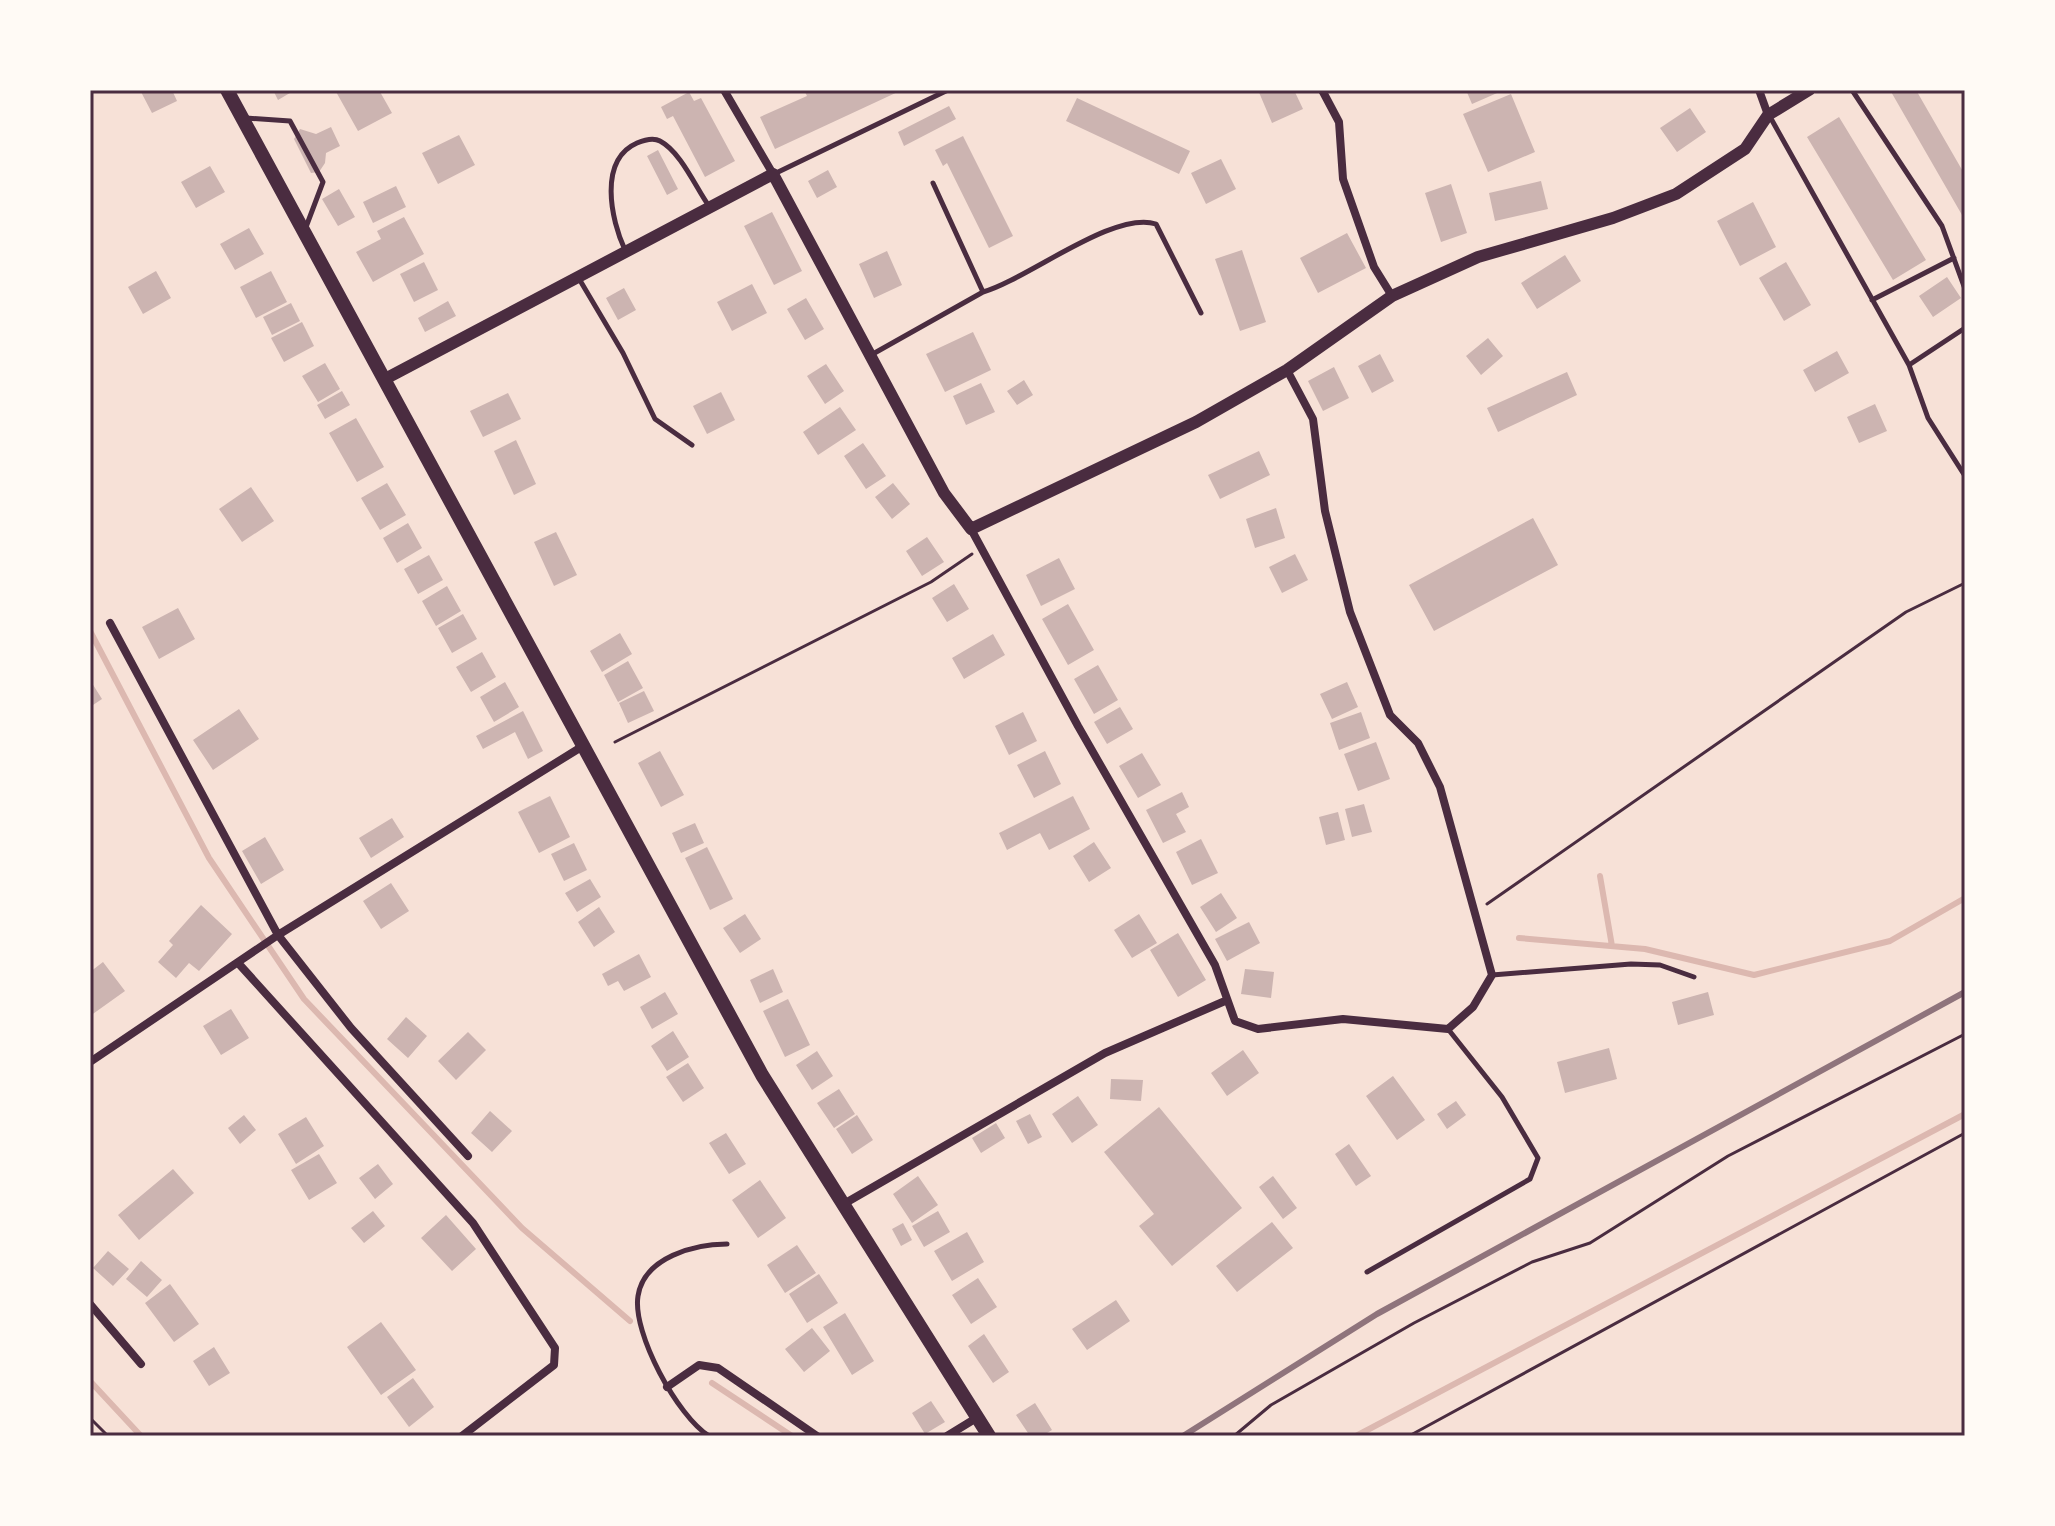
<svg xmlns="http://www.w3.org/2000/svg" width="2055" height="1526" font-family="Montserrat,sans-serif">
<rect width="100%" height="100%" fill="#f7e1d7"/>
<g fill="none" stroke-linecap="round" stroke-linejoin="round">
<path stroke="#dcb8b0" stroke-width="6" d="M90,631L209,858L304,999L522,1228L630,1321
M1600,876L1612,946
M1519,938L1645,949L1754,975L1890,941L1965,898
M90,1381L141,1436
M712,1383L792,1436
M1356,1436L1965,1114"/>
</g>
<path fill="#ccb4b1" d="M140,90H172L177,101L152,113Z
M273,90H295L278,100Z
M335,90H379L392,113L358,131Z
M804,90H902L775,149L760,117L807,96Z
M1258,90H1294L1303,109L1272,123Z
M1466,90H1504L1472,104Z
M1890,90H1916L1965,175V213L1962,215Z
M689,92L694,101L701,98L735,161L705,177L673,116L667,119L661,107Z
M1511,94L1535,152L1488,172L1463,114Z
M1077,98L1190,151L1179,174L1066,121Z
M949,106L956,119L904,146L898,132Z
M1690,108L1706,132L1677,152L1660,128Z
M1839,117L1926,260L1893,280L1807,137Z
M331,127L340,146L326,153L325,163L319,172L311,173L294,139L300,129L316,134Z
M459,135L475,165L438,184L422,153Z
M963,136L1013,236L989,248L947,163L943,166L935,150Z
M658,150L678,189L667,195L647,156Z
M1221,159L1236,189L1206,204L1191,173Z
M210,166L225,192L196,208L181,182Z
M828,170L837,187L817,198L808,181Z
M1541,181L1548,209L1495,221L1489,193Z
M1451,184L1467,233L1441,242L1425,193Z
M396,186L406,207L373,223L363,202Z
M339,189L355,217L338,226L322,199Z
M1753,202L1776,247L1740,266L1717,221Z
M772,212L802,271L774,285L744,226Z
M404,217L424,254L373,282L356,252L381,239L377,231Z
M249,228L264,254L235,270L220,244Z
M1347,233L1366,268L1318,293L1300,258Z
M1242,250L1266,322L1240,331L1215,259Z
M887,251L902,285L874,298L859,264Z
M1565,255L1581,281L1537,309L1521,283Z
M424,262L438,290L414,302L400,274Z
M1786,262L1811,305L1784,321L1759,278Z
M156,271L171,298L143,314L128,287Z
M271,271L287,302L256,318L240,287Z
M1947,277L1961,298L1933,317L1919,296Z
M752,284L767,313L732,331L717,302Z
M624,288L636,310L618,320L606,298Z
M806,298L824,329L805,340L787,309Z
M448,301L456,316L425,332L418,318Z
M291,303L300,321L272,335L263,317Z
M302,322L314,346L284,362L271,338Z
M973,332L991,370L945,392L926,354Z
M1488,338L1503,356L1481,375L1466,356Z
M1837,351L1849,373L1815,392L1803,370Z
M1380,354L1394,381L1372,393L1358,366Z
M325,363L340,389L318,402L302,376Z
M826,364L844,391L825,404L807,376Z
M1334,367L1349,398L1323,411L1308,381Z
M1567,372L1577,395L1498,432L1487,408Z
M1024,380L1033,395L1017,405L1007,391Z
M981,383L995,412L966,425L953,396Z
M342,391L350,405L325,419L317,405Z
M721,392L735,420L707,434L693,406Z
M508,393L521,419L483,437L470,411Z
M1875,404L1887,431L1859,443L1847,417Z
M840,407L856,430L818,455L803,432Z
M356,418L384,467L357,482L329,433Z
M516,440L536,484L514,495L494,451Z
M863,443L886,476L866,489L844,456Z
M1259,451L1270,475L1220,499L1208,475Z
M387,483L406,515L380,530L361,498Z
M893,483L910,504L892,519L875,497Z
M251,487L274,521L242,542L219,509Z
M1276,508L1285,538L1255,548L1246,519Z
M1533,518L1558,565L1434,631L1409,585Z
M408,523L422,548L397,563L383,538Z
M556,532L577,575L554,586L534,542Z
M927,537L944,562L922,576L906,551Z
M1295,554L1308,580L1282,593L1269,567Z
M429,555L443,580L418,594L404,569Z
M1059,558L1075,589L1041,606L1026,575Z
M954,584L969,609L947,622L932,598Z
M447,586L461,611L436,626L422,601Z
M1068,604L1094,650L1068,665L1042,619Z
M178,608L195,639L159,659L142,627Z
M463,614L477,639L452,653L438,628Z
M620,633L632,654L602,672L590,651Z
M993,634L1005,655L964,679L952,658Z
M482,652L496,677L471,692L456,667Z
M628,661L643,688L618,702L604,675Z
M1098,665L1118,700L1094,714L1074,679Z
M90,680L102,699L90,707Z
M505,682L519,707L494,722L480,697Z
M1347,682L1358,707L1332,719L1320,694Z
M644,691L654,711L628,723L619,703Z
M1120,707L1133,729L1107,744L1094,722Z
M239,709L259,739L213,770L193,740Z
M523,711L543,751L528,759L515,732L483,749L476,736Z
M1023,712L1037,741L1009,755L995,726Z
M1361,712L1370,738L1339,750L1330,723Z
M1376,742L1390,779L1358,791L1344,754Z
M660,751L684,795L661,807L638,763Z
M1045,751L1061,784L1034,798L1017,765Z
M1142,753L1161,785L1138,798L1119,766Z
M1182,792L1189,807L1176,814L1186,832L1163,843L1146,810Z
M550,796L570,837L539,853L518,812Z
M1073,796L1090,829L1049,850L1040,833L1007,850L999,833Z
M1364,804L1372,832L1352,837L1345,809Z
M1338,812L1345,840L1326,845L1319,817Z
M392,818L404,837L371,858L359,838Z
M695,823L704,843L681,853L672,833Z
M265,837L284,870L261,884L242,851Z
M1201,839L1218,873L1192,885L1176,852Z
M1094,842L1111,868L1089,882L1073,856Z
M574,843L587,870L564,881L551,854Z
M707,847L733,899L710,910L685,858Z
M590,879L601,897L577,912L565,893Z
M391,883L409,911L381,929L363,901Z
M1221,893L1237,918L1216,932L1200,907Z
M201,905L232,934L199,971L189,963L176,978L158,962L173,945L169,941Z
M599,907L615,932L594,947L578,922Z
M745,914L761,939L740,953L723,928Z
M1139,914L1157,943L1132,958L1114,930Z
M1249,922L1260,943L1227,961L1215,939Z
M1178,933L1206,980L1178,997L1150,950Z
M639,954L651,977L624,991L618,981L608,986L602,974Z
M103,962L125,991L90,1016V972Z
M773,969L783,992L760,1003L750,980Z
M1245,969L1274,972L1271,998L1241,994Z
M665,992L678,1014L652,1029L640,1007Z
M1708,992L1714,1015L1678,1025L1672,1002Z
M788,999L810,1045L785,1057L763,1011Z
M231,1009L249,1038L221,1055L203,1026Z
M406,1017L427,1036L408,1058L387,1039Z
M673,1031L689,1057L667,1071L651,1046Z
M468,1032L486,1050L456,1080L438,1061Z
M1609,1048L1617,1079L1565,1093L1557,1062Z
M1243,1050L1259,1073L1227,1096L1211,1073Z
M817,1051L833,1076L812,1090L796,1065Z
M688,1063L704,1088L683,1102L666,1077Z
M1393,1076L1425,1120L1397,1140L1366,1096Z
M1111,1079L1143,1080L1141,1101L1110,1099Z
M839,1089L855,1114L834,1128L817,1103Z
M1078,1096L1098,1125L1072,1143L1052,1114Z
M1456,1101L1466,1115L1447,1129L1437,1114Z
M1159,1107L1242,1208L1172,1266L1139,1226L1154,1214L1104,1152Z
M490,1111L512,1131L492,1152L471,1133Z
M1030,1114L1042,1137L1028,1144L1016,1121Z
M244,1115L256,1130L240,1144L228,1128Z
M857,1115L873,1140L852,1154L836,1129Z
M306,1117L324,1146L296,1164L278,1134Z
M996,1123L1005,1138L981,1153L972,1138Z
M726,1133L746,1164L729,1174L709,1143Z
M1349,1144L1371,1176L1356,1186L1335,1154Z
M319,1154L337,1183L309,1200L291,1170Z
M378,1164L393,1184L375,1199L359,1178Z
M173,1169L194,1193L139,1240L118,1215Z
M918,1176L938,1205L912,1223L893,1194Z
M1273,1176L1297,1208L1283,1219L1259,1187Z
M760,1180L786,1218L758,1238L732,1200Z
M373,1211L385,1226L364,1243L351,1228Z
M938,1211L950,1232L924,1247L912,1226Z
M446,1215L476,1249L452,1271L421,1238Z
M1272,1222L1293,1248L1237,1292L1216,1266Z
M903,1223L912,1240L901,1246L892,1229Z
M967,1232L984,1262L952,1281L934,1251Z
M797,1245L816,1273L785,1293L767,1265Z
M108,1251L129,1269L113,1286L93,1268Z
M141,1261L162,1280L147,1297L126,1279Z
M819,1274L838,1303L807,1323L789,1294Z
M978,1278L997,1307L971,1324L952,1295Z
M170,1284L199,1324L174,1342L145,1303Z
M1116,1300L1130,1321L1087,1350L1072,1329Z
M845,1313L874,1361L852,1375L823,1327Z
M381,1322L416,1370L381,1395L347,1347Z
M812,1328L830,1351L804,1372L785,1349Z
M984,1334L1009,1372L993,1383L968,1346Z
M214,1347L230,1373L209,1386L193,1361Z
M413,1378L434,1407L409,1427L387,1397Z
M931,1401L945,1422L925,1434L912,1413Z
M1035,1403L1052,1430L1042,1436H1030L1016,1415Z"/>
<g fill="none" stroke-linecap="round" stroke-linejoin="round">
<path stroke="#4a2c40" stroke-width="3" d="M615,742L931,582L972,554
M1487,904L1906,612L1965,583
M90,1418L108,1436
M1234,1436L1271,1405L1414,1323L1532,1262L1590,1243L1728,1156L1965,1034
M1409,1436L1965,1133"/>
<path stroke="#4a2c40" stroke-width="5" d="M1852,90L1942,226L1965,289
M1769,115L1909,365L1928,418L1965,476
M246,118L290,121L323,182L306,227
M774,174L948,90
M625,250C611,220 598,160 637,143C644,140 653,137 660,141C681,152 696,188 709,206
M578,277L623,353L655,419L692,445
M983,292C1028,279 1114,210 1156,224L1201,313
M1872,300L1954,258
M871,355L983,292L933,183
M1909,365L1965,328
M1492,975L1631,964L1660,965L1694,977
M1367,1272L1530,1179L1538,1158L1502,1097L1448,1029
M709,1436C678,1417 632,1333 638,1296C644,1257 695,1244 727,1244"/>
<path stroke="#4a2c40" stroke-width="8" d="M724,90L773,174
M1322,90L1339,122L1343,179L1374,267L1392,296
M1759,90L1768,115
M971,529L1078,726L1215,965L1235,1021L1258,1029L1343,1019L1448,1029L1473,1007L1492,975L1440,787L1418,743L1390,715L1350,612L1325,511L1313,419L1287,370
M110,623L278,935L351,1028L468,1156
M239,964L473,1223L555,1348L554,1365L462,1436
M90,1062L278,935L583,746
M842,1205L1105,1053L1225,1001
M90,1304L141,1364
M667,1387L699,1365L718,1368L817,1436
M947,1436L978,1417"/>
<path stroke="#4a2c40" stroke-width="12" d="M385,379L773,174L944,493L971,529L1196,422L1287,370L1392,296L1478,257L1613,218L1676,194L1745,149L1768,115L1809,90"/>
<path stroke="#4a2c40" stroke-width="14" d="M227,90L762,1075L989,1436"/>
<path stroke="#8f747c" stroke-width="6" d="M1183,1436L1377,1314L1965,992"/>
</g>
<rect width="2055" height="1526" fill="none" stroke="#fffaf5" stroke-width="184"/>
<rect x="92" y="92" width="1871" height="1342" fill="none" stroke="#4a2c40" stroke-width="3"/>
</svg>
